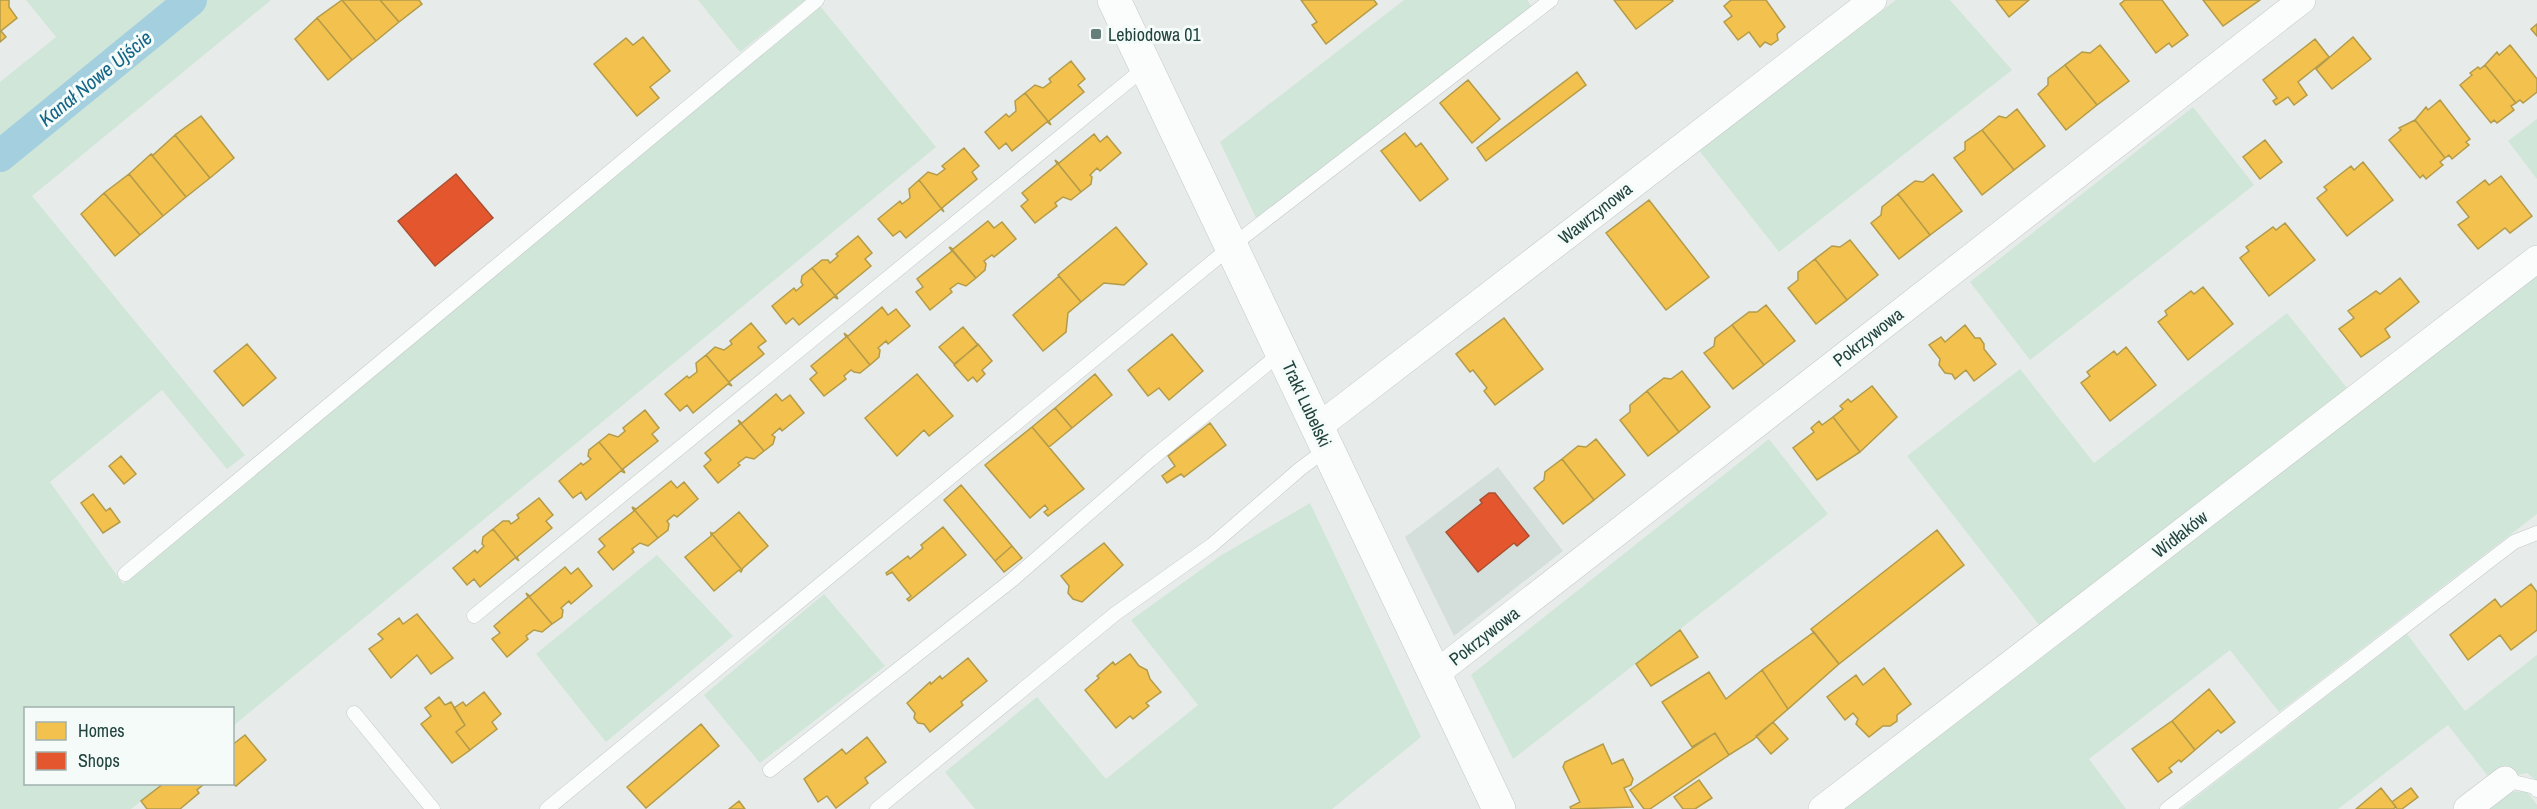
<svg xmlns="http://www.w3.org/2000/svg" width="2537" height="809" font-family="'Archivo Narrow',sans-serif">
<rect width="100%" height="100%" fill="#e7ecea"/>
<path fill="#d4dfdb" d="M1498,467L1563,551L1454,636L1405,537Z"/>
<path fill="#cfe6d8" d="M26,0H271L32,196L245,455L227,469L162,390L50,482L123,584L820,6L936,147L233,726L232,708H26V784H163L131,809H0V82L56,37Z
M698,0H805L740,52Z
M1404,0H1527L1532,7L1256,218L1220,142Z
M1896,0H1950L2012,70L1779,252L1698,149Z
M2193,107L2254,185L2030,360L1970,282Z
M2537,119V179L2508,141Z
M2537,271V514L2279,712L2230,650L2089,759L2126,809H1844Z
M2287,313L2351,393L2043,630L1907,456L2020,369L2094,463Z
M1769,439L1828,514L1513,759L1471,675Z
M1310,503L1421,737L1332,809H975L945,772L1037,697L1106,779L1198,705L1131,620L1220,556Z
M657,555L733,636L606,742L536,654Z
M824,594L885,666L760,763L704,695Z
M2407,634L2465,711L2537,655V781L2527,773L2491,780L2448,725L2338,809H2181Z
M2503,791L2527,792L2537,805V809H2479Z"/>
<path fill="#f2c14e" stroke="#b39b49" stroke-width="1.5" d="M0,0H9V7L17,18L1,31L6,37L0,42Z
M342,0L376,41L352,60L317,18Z
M342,0H380L399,22L376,41Z
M380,0H419L422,4L399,22Z
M1301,0H1374L1377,4L1326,44L1312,25L1317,22Z
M1614,0H1672L1673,1L1636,29Z
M1731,0H1766L1785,27L1777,34L1778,40L1771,45L1765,42L1760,47L1749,32L1738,40L1724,22L1732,16L1724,6Z
M1996,0H2029L2009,17Z
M2125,0H2162L2188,35L2172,47L2169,43L2156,53L2120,4Z
M2203,0H2260L2223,26Z
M317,18L352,60L328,80L295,39Z
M2537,24V36L2531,29Z
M643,37L670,71L650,87L659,98L637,116L594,64L626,38L633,45Z
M2353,37L2371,59L2332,89L2316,69Z
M2315,39L2329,57L2298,82L2307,95L2294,105L2288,97L2276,105L2273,101L2277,98L2263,80Z
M2100,45L2129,81L2097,105L2065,65L2082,52L2090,53Z
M2510,45L2537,79V92L2523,103L2520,100L2516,103L2485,65L2497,52L2499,55Z
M1071,61L1085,79L1078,85L1084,92L1049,121L1051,125L1025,93L1035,85L1043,88L1051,82L1049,79Z
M2065,65L2097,105L2066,130L2038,94L2048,85V78Z
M2485,65L2516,103L2511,106L2514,110L2497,123L2494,120L2491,123L2460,85L2472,75L2470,73L2478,67L2480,69Z
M1577,72L1586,85L1486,161L1477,148Z
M1468,80L1500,119L1472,143L1440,103Z
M1025,93L1051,125L1047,122L1012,151L1006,143L999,149L985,132L1006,114L1009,117L1016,111L1015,101Z
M2440,100L2470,139L2466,142L2469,145L2452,159L2449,155L2445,158L2415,120L2426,107L2428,110Z
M2017,109L2045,146L2014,170L1982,130L1999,116L2006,118Z
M201,116L234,158L210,178L175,135Z
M2415,120L2445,158L2440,162L2443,165L2426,179L2423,175L2420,178L2389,140L2401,130L2399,128Z
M1982,130L2014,170L1982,195L1954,158L1965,150V142Z
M1405,133L1416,147L1421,143L1448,179L1420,201L1381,151Z
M1094,134L1100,142L1107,136L1121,153L1100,171L1097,168L1090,175L1092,177L1091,184L1081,192L1055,160L1059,163Z
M175,135L210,178L186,197L151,154L153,155Z
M2265,140L2282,162L2260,179L2243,157Z
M964,148L979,166L972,172L977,179L942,208L944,212L919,180L928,172L937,175L945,169L942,166Z
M151,154L186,197L163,216L129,174Z
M1055,160L1081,192L1071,200L1063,197L1055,203L1057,206L1035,223L1021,206L1028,200L1022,193L1057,164Z
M2363,162L2393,200L2347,236L2317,198L2327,190L2324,187L2351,166L2354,170Z
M129,174L163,216L140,235L104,193Z
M1933,174L1962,211L1930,235L1898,194L1915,181L1923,182Z
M2501,176L2532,216L2510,233L2505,228L2478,249L2458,225L2469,217L2457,202L2485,180L2489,185Z
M919,180L944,212L941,209L906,238L900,231L893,236L878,219L900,201L902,204L910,198L909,189Z
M104,193L140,235L115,256L81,214Z
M1898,194L1930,235L1899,259L1871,223L1881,215L1882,207Z
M1649,200L1709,277L1666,310L1606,233Z
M988,221L994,228L1002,222L1016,239L994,257L992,255L984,261L986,264L985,270L976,278L950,247L953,249Z
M2285,223L2315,260L2269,296L2240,258L2249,251L2246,247L2273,227L2276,230Z
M1116,227L1147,264L1124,285L1104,283L1081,302L1058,275Z
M858,236L872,253L865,259L871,266L836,295L838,299L812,268L822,260H828L830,263L838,256L836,254Z
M1850,240L1878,275L1847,300L1815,259L1832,246L1840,247Z
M949,247L976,278L966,286L958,283L950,289L952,292L930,310L916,292L923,287L917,279L952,251Z
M1815,259L1847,300L1816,324L1788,288L1798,280V272Z
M812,268L838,299L834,297L799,325L793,318L786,324L772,306L794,288L796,291L803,285L801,282L802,276Z
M1059,276L1081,302L1068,313L1066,332L1043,351L1013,315Z
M2400,278L2419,302L2385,329L2390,337L2361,357L2339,329L2354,318L2348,311L2376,291L2380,294Z
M2203,287L2233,324L2188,360L2158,322L2167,315L2165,311L2191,291L2194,294Z
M1766,305L1795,341L1764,365L1732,325L1749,312H1757Z
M882,307L888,315L896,309L910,326L888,344L886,341L878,348L880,350L879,357L870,365L844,333L848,336Z
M1504,318L1543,369L1495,405L1484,391L1487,388L1473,370L1470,372L1456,354Z
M751,323L766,341L758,347L764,354L729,382L732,386L706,355L715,347L724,350L732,344L730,341Z
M1732,325L1764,365L1733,389L1704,353L1714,346L1715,338Z
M1965,325L1975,338H1980L1984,344V349L1996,364L1974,381L1966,370L1955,379L1952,374L1945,373L1939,365L1940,359L1929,345L1941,337L1945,342Z
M963,327L978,345L954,364L939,347Z
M844,333L870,365L860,373L854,372L851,370L844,376L846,379L824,396L810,379L817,373L811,366L846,337Z
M1172,334L1203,371L1169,400L1159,388L1148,396L1128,370Z
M247,344L276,378L243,406L214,371Z
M978,344L992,361L982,370L985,374L977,382L973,377L968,381L954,365Z
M2126,347L2156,385L2110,421L2081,383L2090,376L2087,372L2114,351L2117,355Z
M706,355L732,386L728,384L693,413L687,405L680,411L665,394L687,376L689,378L697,372L696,363Z
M1682,371L1710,407L1679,432L1647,391L1664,378L1671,379Z
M917,374L953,416L929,436L924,430L897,456L865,418Z
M1095,374L1112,395L1072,428L1055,408Z
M1872,386L1897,417L1860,452L1833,417L1843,409L1840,406L1848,399L1851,402Z
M1647,391L1679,432L1648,456L1620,420L1630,412V405Z
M776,394L782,401L790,395L804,413L782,431L780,428L772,435L775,437L773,444L764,451L738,420L742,423Z
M1055,408L1072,428L1049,447L1032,427Z
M645,410L659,428L652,434L658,441L623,469L625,473L599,442L609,434L618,437L625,431L623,428Z
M1833,417L1860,452L1817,480L1793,448L1814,432L1811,428L1819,421L1822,425Z
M738,420L764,451L754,459L746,457L738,463L740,465L718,483L704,466L711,460L705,453L740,424Z
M1210,423L1226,445L1184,477L1181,474L1167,483L1162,476L1175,466L1168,456Z
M1032,427L1084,489L1048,516L1044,512L1048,509L1045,505L1030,518L985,465Z
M1596,439L1625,475L1594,500L1562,459L1578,446L1586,447Z
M599,442L625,473L621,471L586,500L581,492L573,498L559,481L581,463L583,465L591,459L588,456L589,450Z
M121,456L136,474L124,484L109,466Z
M1562,459L1594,500L1563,524L1534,488L1544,480L1545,472Z
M671,481L677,488L684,482L698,499L677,517L674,515L667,521L669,524L668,530L658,538L632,507L636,509Z
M961,485L1012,546L995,561L944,500Z
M93,494L106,511L110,508L120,522L103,533L81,503Z
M539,498L553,515L546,521L552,528L517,557L519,561L493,529L503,521H509L511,524L519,518L517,515Z
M632,507L658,538L648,546L640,543L632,549L634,552L613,570L598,552L605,546L599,539L634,511Z
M739,512L768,546L743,568L742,570L711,533H714Z
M943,527L966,555L909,601L907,599L911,596L892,572L887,575L886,573L908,556L910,559L923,548L921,545Z
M493,529L519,561L515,558L480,587L474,579L467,585L453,568L475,550L477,553L484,546L482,544L483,537Z
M1937,530L1964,565L1839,664L1811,629Z
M711,533L742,570L741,572L739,570L714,591L685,557L711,536Z
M1104,543L1123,565L1082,602L1073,599L1068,593L1069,586L1061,576Z
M1012,546L1022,558L1004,572L995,561Z
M565,567L571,574L578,568L592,586L571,604L569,601L561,608L563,610L562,617L552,624L526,593L530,596Z
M2531,584L2537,592V630L2511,650L2500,635L2468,660L2450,635L2495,599L2501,607Z
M526,593L552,624L542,632L534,630L526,636L528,639L507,657L492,639L500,633L494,626L528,597Z
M417,614L453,658L431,674L417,655L391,678L369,649L383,639L378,634L399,618L403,624Z
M1680,630L1698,657L1651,686L1636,664Z
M1814,632L1839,664L1788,709L1762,670Z
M1130,654L1139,666L1147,670L1150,679L1161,692L1146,703L1149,706L1133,719L1130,716L1116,728L1085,690L1099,678L1097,676L1113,662L1115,665Z
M968,658L987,681L961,702L963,705L930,732L924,724L918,723L914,718L915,713L907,703L930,682L931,684L940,676L942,679Z
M1884,668L1911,704L1897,715V721L1890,726H1883L1869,737L1856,724L1858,719L1853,713L1845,720L1827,697L1856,675L1863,685Z
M1762,670L1788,709L1753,740L1729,755L1715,733L1692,747L1662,702L1709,672L1726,699Z
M2209,689L2235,722L2221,733L2218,730L2195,750L2172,721Z
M484,692L501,714L492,722L497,729L470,750L456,732L465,725L454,708L463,702L466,706Z
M439,697L445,705L451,702L465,725L456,732L470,750L452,763L421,724L431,716L425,708Z
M2172,721L2195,750L2181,762L2179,760L2169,768L2172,772L2158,782L2132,749Z
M1773,722L1788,739L1771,754L1756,736Z
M701,724L719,746L646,808L627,787Z
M1715,733L1729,755L1650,809H1644L1630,790Z
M245,735L266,760L236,786L232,783V745Z
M867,737L886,762L865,778L868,783L836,808L827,796L818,802L804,779L842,749L846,754Z
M1603,744L1612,764L1623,759L1633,779L1631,785L1624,788L1633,807L1571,809L1570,807L1580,802L1563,767L1565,762Z
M1699,780L1712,798L1695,809H1683L1674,797Z
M163,784H204L197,790L199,793L180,809H147L141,801Z
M2381,788L2396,807L2393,809H2356Z
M2411,788L2418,797L2402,809H2397L2392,802Z
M739,801L745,809H729Z"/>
<path fill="#e4572e" stroke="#aa5133" stroke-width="1.5" d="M456,174L493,218L435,266L398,221Z
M1489,493H1495L1529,536L1517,546L1514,543L1478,572L1446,532L1482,503L1480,500Z"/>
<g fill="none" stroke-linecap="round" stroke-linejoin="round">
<path stroke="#a3cfdf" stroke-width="32" d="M0,156L191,0"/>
<defs>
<path id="lane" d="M125,574L817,0
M474,616L1147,66
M354,713L433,809
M770,770L1012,580L1150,460L1282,352
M2505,780L2535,787L2537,790
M547,809L1233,245L1551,0
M877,809L1115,614L1212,545L1300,469L1328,448
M2167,809L2514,542L2537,533"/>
<path id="street" d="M1318,427L1873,0
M1434,675L2302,0
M1822,809L2537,259
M2467,809L2505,780"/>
<path id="secondary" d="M1114,0L1499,809"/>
</defs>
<use href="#lane" stroke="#c4c9c8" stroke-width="15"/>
<use href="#street" stroke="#c4c9c8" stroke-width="28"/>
<use href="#secondary" stroke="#c2cac8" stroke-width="34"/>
<use href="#lane" stroke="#fbfcfc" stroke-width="14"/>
<use href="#street" stroke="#fbfcfc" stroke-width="27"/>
<use href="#secondary" stroke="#fbfcfc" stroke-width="33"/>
</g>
<rect fill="#667e7a" stroke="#f5fbf9" stroke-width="2" x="1090" y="28" width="12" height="12" rx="3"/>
<g text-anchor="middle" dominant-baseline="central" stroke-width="6" stroke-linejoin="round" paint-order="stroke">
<g font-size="18" fill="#21433e" stroke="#f5fbf9" text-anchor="start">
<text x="1108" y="34">Lebiodowa 01</text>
</g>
<g font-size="18" fill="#21433e" stroke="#f5fbf9">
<text transform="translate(1595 213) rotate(-38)">Wawrzynowa</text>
<text transform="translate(1868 337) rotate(-38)">Pokrzywowa</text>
<text transform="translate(1307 404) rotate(65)">Trakt Lubelski</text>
<text transform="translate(2180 534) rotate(-38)">Widłaków</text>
<text transform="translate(1484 636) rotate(-38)">Pokrzywowa</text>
</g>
<g font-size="20" font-style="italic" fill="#136587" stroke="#f5fbf9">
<text transform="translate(95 78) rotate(-39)">Kanał Nowe Ujście</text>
</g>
</g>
<rect x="24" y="707" width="210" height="78" fill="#f5fbf9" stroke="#a0b1ae" stroke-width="1.5"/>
<rect x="36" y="722" width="30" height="18" fill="#f2c14e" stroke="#a0b1ae" stroke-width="1.5"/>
<text x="78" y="737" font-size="18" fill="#21433e">Homes</text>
<rect x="36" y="752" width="30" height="18" fill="#e4572e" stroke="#a0b1ae" stroke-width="1.5"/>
<text x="78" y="767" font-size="18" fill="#21433e">Shops</text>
</svg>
